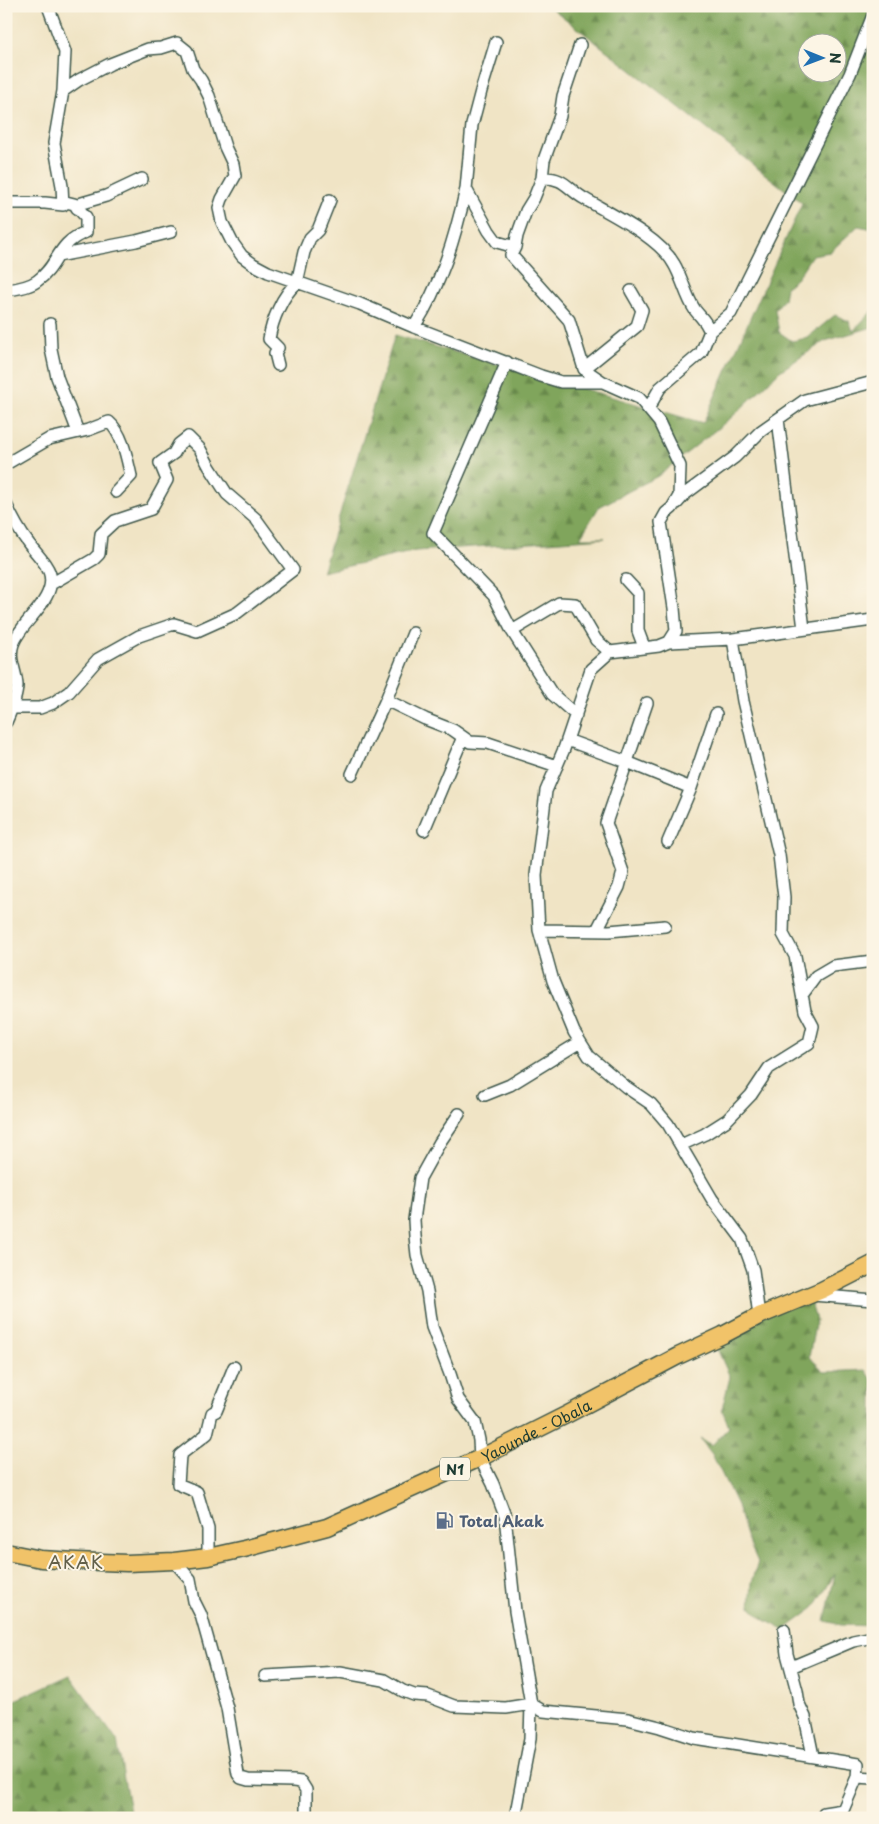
<svg xmlns="http://www.w3.org/2000/svg" width="879" height="1824" font-family="'Playpen Sans',sans-serif">
<defs>
<pattern id="forest-firs" width="22" height="20" patternUnits="userSpaceOnUse" patternTransform="scale(1.25)"><rect width="22" height="20" fill="#80a55b"/><path d="M5 1l3.5 6h-7zM16 11l3.5 6h-7z" fill="#68884c"/></pattern>
</defs>
<rect width="100%" height="100%" fill="#fcf5e5"/>
<filter id="ink" filterUnits="userSpaceOnUse"><feTurbulence type="fractalNoise" baseFrequency=".02" numOctaves="2"/><feDisplacementMap in="SourceGraphic" scale="10" xChannelSelector="R" yChannelSelector="G"/><feConvolveMatrix kernelMatrix="1 2 1 2 8 2 1 2 1" color-interpolation-filters="sRGB"/></filter>
<filter id="wash" filterUnits="userSpaceOnUse"><feTurbulence type="fractalNoise" baseFrequency=".0096" numOctaves="4" result="noise"/><feDisplacementMap in="SourceGraphic" scale="20" xChannelSelector="R" yChannelSelector="G"/><feGaussianBlur stdDeviation="1.12" result="paint"/><feColorMatrix in="noise" values="0 0 0 0 0 0 0 0 0 0 0 0 0 0 0 0 0 1.4 0 .05"/><feComposite in="paint" operator="in"/></filter>
<g filter="url(#wash)">
<rect width="100%" height="100%" fill="#f0e4c5"/>
<path fill="url(#forest-firs)" stroke="#507148" fill-rule="evenodd" d="M549,6H665L681,12L684,6H873V229L858,226L830,252L812,255L797,278L786,287L784,299L775,310L779,332L792,341L807,338L835,315L849,321L853,331L873,310V327L825,341L780,371L732,417L658,476L599,507L580,538H605L416,551L322,572L395,335L703,423L802,203ZM806,42H836V72H806Z
M808,1294L816,1320L809,1357L825,1372L866,1370L873,1381V1626L841,1625L825,1621L835,1574L814,1608L784,1630L763,1619L750,1607L752,1583L758,1562L746,1536L737,1505L712,1454L700,1439L712,1445L729,1427L722,1409L730,1377L713,1340Z
M70,1675L117,1741L130,1811L137,1818H6V1704Z"/>
</g>
<g filter="url(#ink)">
<g fill="none" stroke-linecap="round" stroke-linejoin="round">
<defs>
<path id="minor" d="M48,6L65,52L63,91L54,143L62,186L63,205
M496,42L481,91L472,125L466,189L489,231L497,242L515,247L511,255L569,320L584,369L603,382L639,398L659,422L680,466L679,496L672,508L666,513L661,522L674,608L676,631L669,642L659,646L610,652L591,669L564,749L546,791L536,875L539,930L553,981L574,1032L589,1056L626,1087L651,1104L668,1124L712,1199L742,1239L753,1270L759,1316
M63,91L79,80L110,64L148,49L161,48L177,43L187,51L193,69L201,80L209,96L225,147L233,164L235,176L222,199L219,208L222,222L232,242L242,256L253,264L268,272L360,304L414,327L541,376L561,382H603
M542,178C565,177 567,189 585,199C612,215 659,237 674,264C682,277 686,297 695,310C702,319 704,318 710,331
M77,208L82,203L106,196L142,179
M515,247L517,236L526,211L534,198L542,178L544,160L560,116L563,96L580,45
M58,256L136,241L171,232
M6,290C16,289 29,287 37,281C59,266 56,243 86,232V217L74,204L66,202L63,205L45,203H12
M50,324L51,349L57,377L78,432
M414,327C441,285 455,238 466,189
M507,362L433,533L494,596L512,631L552,694L576,715
M278,365L275,353L278,348L269,339C272,321 282,295 297,283L304,252L310,238L318,230L330,200
M584,369L637,326L642,310L631,291
M648,409L660,388L701,353L710,331L731,313L850,74L873,15
M778,419L804,629
M6,464L49,439L88,430L109,422C123,434 127,459 131,476L116,492
M677,503L685,494L735,457L761,431L805,400L873,382
M6,504C12,518 20,532 29,544C43,562 59,573 46,597C37,614 20,626 13,644C8,659 16,670 17,685C17,697 11,711 6,722
M626,580L638,593V631L644,647
M512,631L559,603L575,604L596,640L610,652
M669,642L733,639L873,620
M386,700L425,719L453,730L470,742L488,743L557,766
M12,708H40L53,703L69,692L98,659L139,636L174,624L197,631L237,613L293,570L256,519L227,494L209,466L200,449L188,437L179,444L174,453L160,463L167,480L151,509L115,521L101,534L99,554L94,559L51,584
M567,740L627,762L691,788
M352,774L386,700L413,633
M424,830L463,737
M668,842L691,788L716,714
M539,930L609,931L665,926
M597,930L619,887L623,872L606,823L647,703
M802,995L816,976L833,966L873,961
M485,1095L510,1085L580,1042
M459,1114L440,1142L420,1178L414,1220L415,1236L417,1255L427,1291L432,1327L450,1374L458,1399L475,1422L479,1440L480,1458L493,1484L505,1516L515,1611L531,1704L530,1739L515,1818
M681,1145L705,1134L727,1120L751,1095L769,1068L809,1043L813,1026L805,1011L795,956L783,934L784,897L779,855L743,701L733,639
M813,1295L873,1300
M208,1557V1529L197,1492L178,1484L180,1455L207,1434L212,1413L216,1411L234,1367
M174,1561L190,1579L194,1601L201,1615L227,1708L238,1774L241,1778L248,1780L293,1781L301,1782L306,1790V1818
M784,1630L787,1654L797,1691L799,1704L805,1717L813,1756
M791,1667L853,1641L873,1637
M265,1676L340,1672L384,1680L403,1691L414,1695L428,1696L454,1706L506,1708L531,1704L543,1711L628,1719L660,1727L694,1738L858,1764L857,1777L873,1778
M823,1818L824,1813L843,1810L857,1777"/>
<g id="highway">
<path id="s1" d="M6,1552L41,1559L76,1561L127,1563L174,1561L208,1557L244,1549L327,1527L480,1458L568,1414L678,1356L723,1335L759,1316L822,1290L873,1264"/>
</g>
</defs>
<use href="#minor" stroke="#3e564a" stroke-width="14"/>
<use href="#highway" stroke="#3e564a" stroke-width="19"/>
<use href="#minor" stroke="#fff" stroke-width="11"/>
<use href="#highway" stroke="#f1c369" stroke-width="16"/>
</g>
</g>
<defs>
<symbol id="fuel-bare" viewBox="-9 -9 18 18"><path d="M-5.5-6h7V0h2V4h1.3V-2.5L3-4.5l.8-.8L6-3V5H2.5V1h-1V6h-7ZM-4.2-4.7v3.2H.2V-4.7Z" fill="#5c6f8a" stroke="#fcf5e5" stroke-width="2.5" paint-order="stroke"/></symbol>
</defs>
<g fill-rule="evenodd">
<use href="#fuel-bare" x="432" y="1508" width="25" height="25"/>
</g>
<g text-anchor="middle" dominant-baseline="central" stroke-width="4" stroke-linejoin="round" paint-order="stroke">
<rect fill="#fcf5e5" stroke="#617469" stroke-width="1" x="440" y="1457.5" width="30" height="23" rx="4"/>
<g font-size="14" font-weight="bold" fill="#1f3d34">
<text x="455" y="1469">N1</text>
</g>
<g font-size="15" fill="#1f3d34" stroke="#fcf5e5">
<text stroke="none"><textPath href="#s1" startOffset="556">Yaounde - Obala</textPath></text>
</g>
<g font-size="15" font-weight="bold" fill="#4e5e75" stroke="#fcf5e5" text-anchor="start">
<text x="459" y="1520">Total Akak</text>
</g>
<g font-size="18" letter-spacing="1" fill="#62604a" stroke="#fcf5e5">
<text x="76" y="1561">AKAK</text>
</g>
</g>
<rect width="879" height="1824" fill="none" stroke="#fcf5e5" stroke-width="25"/>
<g transform="translate(822 58) rotate(91)"><circle r="24" fill="#fcf5e5" stroke="#a4ab9e"/>
<path d="M0-4L9 19L0 12L-9 19Z" fill="#1f6fb2"/>
<text y="-8" font-size="14" font-weight="bold" text-anchor="middle" fill="#1f3d34">N</text>
</g>
</svg>
